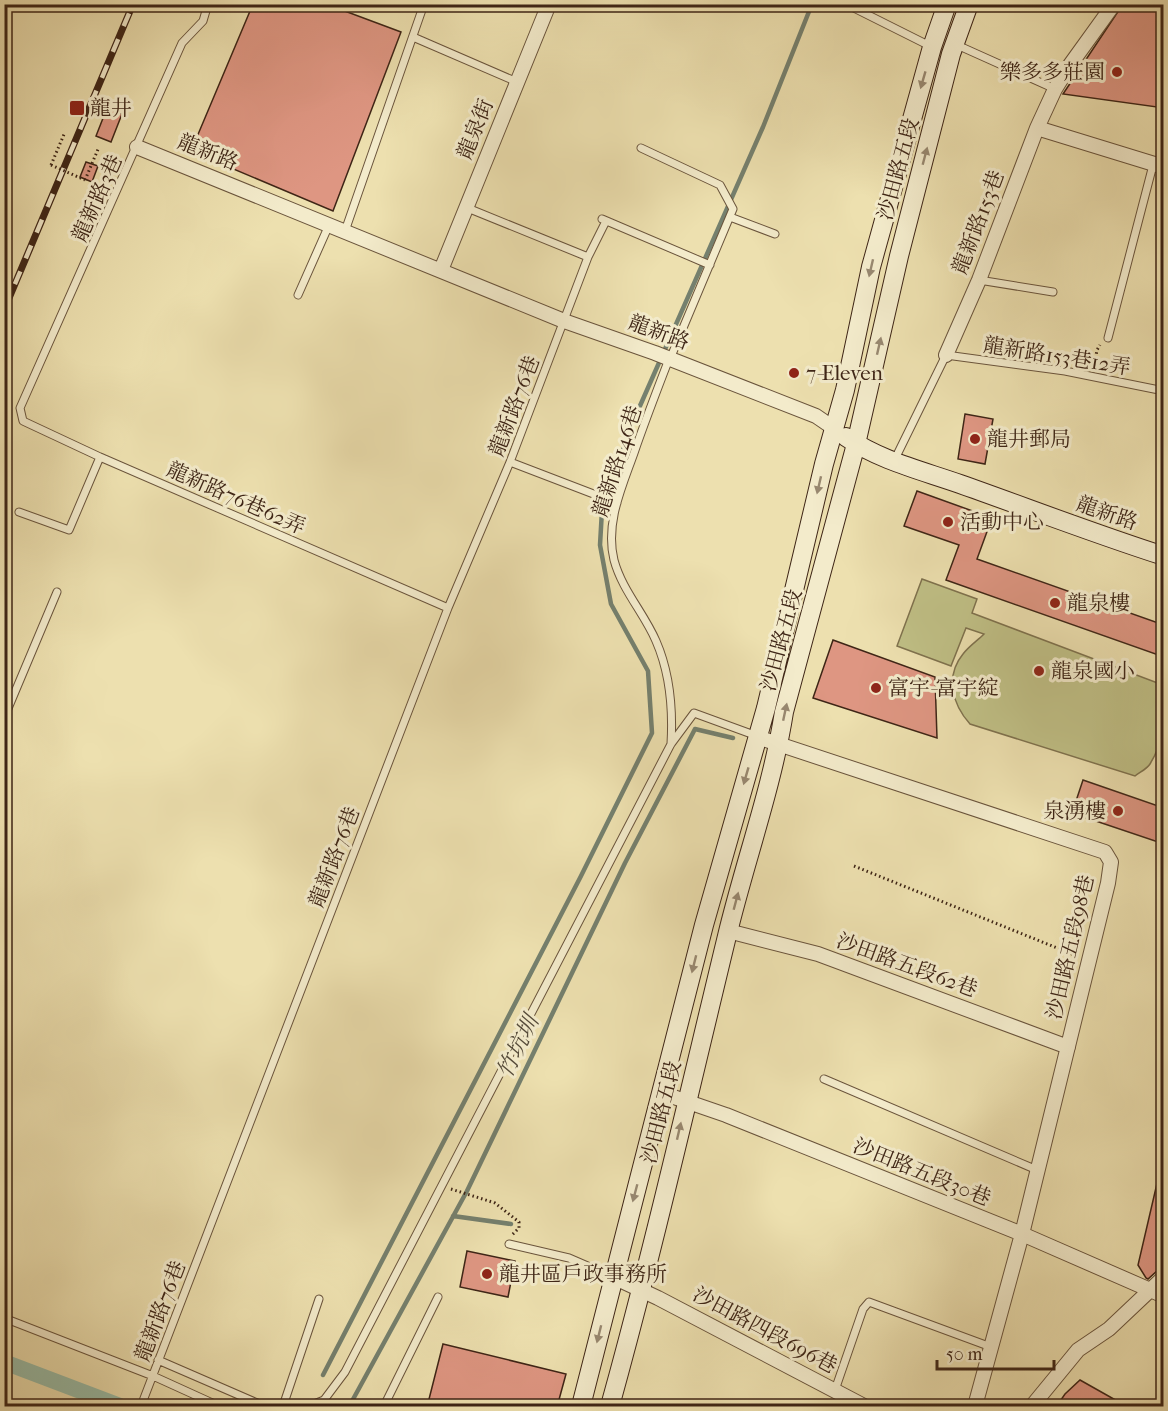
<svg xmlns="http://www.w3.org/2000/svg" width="1168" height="1411" font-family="'IM FELL French Canon','Noto Serif TC',serif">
<rect width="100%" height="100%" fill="#ede0af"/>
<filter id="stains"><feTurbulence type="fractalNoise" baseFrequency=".00333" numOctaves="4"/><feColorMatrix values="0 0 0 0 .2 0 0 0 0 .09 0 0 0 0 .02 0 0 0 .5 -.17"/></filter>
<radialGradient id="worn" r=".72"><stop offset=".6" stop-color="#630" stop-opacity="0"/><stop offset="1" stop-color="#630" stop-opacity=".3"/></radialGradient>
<path fill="#c0c086" stroke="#7f724e" stroke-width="1.5" d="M922,579L977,599L972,613L1163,685V704L1158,703C1168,722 1161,746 1150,764C1147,769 1140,772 1135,776L970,724C952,704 945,676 963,654C969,646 977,641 984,634L966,628L951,666L897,646Z"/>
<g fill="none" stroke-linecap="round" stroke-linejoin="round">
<path stroke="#75806e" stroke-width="4.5" d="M453,1216L511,1224
M323,1375L581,876L652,733L648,671L611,604L600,545L602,510L632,424L763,127L812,4
M343,1406L351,1403L467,1191L625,863L695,729L733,738"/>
<path stroke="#99bda8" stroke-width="16" d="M4,1362L120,1406"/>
</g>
<path fill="#de9682" stroke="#3e2516" stroke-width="1.5" d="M253,4H326L401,32L333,211L191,151Z
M1123,4H1164V108L1063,94Z
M107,108L122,114L111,142L96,136Z
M86,162L98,166L92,182L80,177Z
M965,414L993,419L985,464L958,459Z
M917,491L992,518L977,559L1164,625V657L946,580L959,545L904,526Z
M833,640L935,677L937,738L813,698Z
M1083,780L1164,808V844L1072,813Z
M1158,1179H1164V1268L1158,1270L1148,1279L1146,1278L1138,1265Z
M467,1251L515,1261L508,1297L460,1287Z
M443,1344L566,1374L557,1407H427Z
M1080,1380L1128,1407H1056L1065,1394Z"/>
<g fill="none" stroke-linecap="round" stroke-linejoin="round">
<defs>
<path id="lane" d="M208,4L203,21L182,43L20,408L23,421L100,457L448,608
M846,4L930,46
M413,37L517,82
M957,45L1055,89
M641,148L720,185L733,209L670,359
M465,207L588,257
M730,217L775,234
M602,219L710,265
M345,231L424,4
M979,280L1053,292
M298,295L329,225
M1108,338L1153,165
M669,359C657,390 645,421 634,453C622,487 605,523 614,560C622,590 644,613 656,641C670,673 673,710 671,744
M894,461L946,355L1065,371L1164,391
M510,462L617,503
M19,512L69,530L100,457
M4,718L57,592
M824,1079L1037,1170
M509,1244L569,1258L613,1277
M4,1318L153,1376L219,1406
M158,1360L264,1406
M835,1390L863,1309L869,1302L991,1347
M141,1406L448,608L510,462L588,257L606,221
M283,1406L319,1299
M309,1406L324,1400L345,1372L671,744L694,713L757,736
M384,1406L438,1297"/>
<path id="street" d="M1037,128L1164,167
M137,147L564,321L655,353L816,416L835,429
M441,270L549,4
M946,355L979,280L1037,128L1055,89L1070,65L1114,4
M757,737L1105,852L1111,862L1108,883L1022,1234L975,1406
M728,931L818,954L1068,1047
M662,1093L726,1115L1022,1234L1164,1296
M613,1277L658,1298L864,1406
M1032,1406L1078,1350L1109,1329L1164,1277"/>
<path id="secondary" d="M846,437C881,461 920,470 960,484C1028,508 1095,534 1164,556
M581,1406L704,925L766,708L824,464L845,390L871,267L932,47L947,4
M610,1406C653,1251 689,1093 727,936C745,861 772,788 784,712L856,444L899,256L951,54L969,4"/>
</defs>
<use href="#lane" stroke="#6a543c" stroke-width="9"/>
<use href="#street" stroke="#6a543c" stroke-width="16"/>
<use href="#secondary" stroke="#3e2516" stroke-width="20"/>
<path stroke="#3e2516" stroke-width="3" stroke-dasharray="1.5 3" stroke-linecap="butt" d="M51,165L65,132
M85,180L99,147
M1094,367L1097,350L1100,345
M854,866L1077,956
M451,1189L495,1203L519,1222V1228L512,1235"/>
<use href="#lane" stroke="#f3ebcb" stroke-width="7"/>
<use href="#street" stroke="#f3ebcb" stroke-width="14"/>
<use href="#secondary" stroke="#f3ebcb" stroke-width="18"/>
<defs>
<path id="rail" d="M4,310L133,4"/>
</defs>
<use href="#rail" stroke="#3e2516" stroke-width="7"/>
<use href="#rail" stroke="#f3ebcb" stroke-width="4.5" stroke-dasharray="14" stroke-linecap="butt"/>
<path stroke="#3e2516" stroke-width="3" stroke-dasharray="1.5 3" stroke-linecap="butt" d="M51,165L85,180"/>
</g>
<defs><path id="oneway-solid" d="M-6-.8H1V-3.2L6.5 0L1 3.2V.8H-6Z" transform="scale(1.5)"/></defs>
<g fill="#988870">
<use href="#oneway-solid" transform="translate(923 80) rotate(106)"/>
<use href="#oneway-solid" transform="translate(925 156) rotate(-75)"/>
<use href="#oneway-solid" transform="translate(871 268) rotate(103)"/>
<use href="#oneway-solid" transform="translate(879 346) rotate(-77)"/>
<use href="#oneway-solid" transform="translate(819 485) rotate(103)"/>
<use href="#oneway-solid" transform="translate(785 712) rotate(-78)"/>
<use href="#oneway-solid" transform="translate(746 776) rotate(106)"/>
<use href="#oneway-solid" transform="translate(736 901) rotate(-75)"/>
<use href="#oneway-solid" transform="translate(694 964) rotate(104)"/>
<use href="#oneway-solid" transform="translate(679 1131) rotate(-77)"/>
<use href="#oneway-solid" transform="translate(635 1193) rotate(105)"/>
<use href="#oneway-solid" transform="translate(599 1334) rotate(104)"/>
</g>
<g fill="#8f2418" stroke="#f3ebcb" stroke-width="2">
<circle cx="1117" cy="72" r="6"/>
<rect x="69" y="100" width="16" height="16" rx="3"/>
<circle cx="794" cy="373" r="6"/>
<circle cx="975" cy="439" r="6"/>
<circle cx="948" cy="522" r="6"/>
<circle cx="1055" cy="603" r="6"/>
<circle cx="1039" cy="671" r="6"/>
<circle cx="876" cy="688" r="6"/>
<circle cx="1118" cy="811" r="6"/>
<circle cx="487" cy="1274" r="6"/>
</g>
<g text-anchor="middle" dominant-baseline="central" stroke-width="6" stroke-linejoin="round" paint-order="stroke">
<g font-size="21" fill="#3e2516" stroke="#f3ebcb" text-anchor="start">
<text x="1105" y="72" text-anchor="end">樂多多莊園</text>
<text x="90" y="108">龍井</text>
<text x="806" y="373">7-Eleven</text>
<text x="987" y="439">龍井郵局</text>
<text x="960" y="522">活動中心</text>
<text x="1067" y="603">龍泉樓</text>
<text x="1051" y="671">龍泉國小</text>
<text x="888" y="688">富宇-富宇綻</text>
<text x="1106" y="811" text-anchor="end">泉湧樓</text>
<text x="499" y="1274">龍井區戶政事務所</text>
</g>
<g font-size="21" fill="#3e2516" stroke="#f3ebcb">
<text transform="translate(475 129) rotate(-68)">龍泉街</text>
<text transform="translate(208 152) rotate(22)">龍新路</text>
<text transform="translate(898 169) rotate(-75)">沙田路五段</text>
<text transform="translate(97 198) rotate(-66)">龍新路3巷</text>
<text transform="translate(978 222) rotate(-69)">龍新路153巷</text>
<text transform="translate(659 332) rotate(20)">龍新路</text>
<text transform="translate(1057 356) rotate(9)">龍新路153巷12弄</text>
<text transform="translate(514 406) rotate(-69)">龍新路76巷</text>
<text transform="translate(617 461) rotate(-72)">龍新路146巷</text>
<text transform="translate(236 498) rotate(24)">龍新路76巷62弄</text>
<text transform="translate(1107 513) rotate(19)">龍新路</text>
<text transform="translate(781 640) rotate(-75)">沙田路五段</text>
<text transform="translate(334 857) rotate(-69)">龍新路76巷</text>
<text transform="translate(1070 947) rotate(-77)">沙田路五段98巷</text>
<text transform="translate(907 965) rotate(20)">沙田路五段62巷</text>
<text transform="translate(661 1112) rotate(-76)">沙田路五段</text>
<text transform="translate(922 1172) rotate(22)">沙田路五段30巷</text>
<text transform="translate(160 1311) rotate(-69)">龍新路76巷</text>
<text transform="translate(765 1330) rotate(28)">沙田路四段696巷</text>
</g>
<g font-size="22" font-style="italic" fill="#554b3a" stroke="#f3ebcb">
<text transform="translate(518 1047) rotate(-64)">竹坑圳</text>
</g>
</g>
<rect width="1168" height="1411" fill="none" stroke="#ede0af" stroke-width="24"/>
<rect x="6" y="6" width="1156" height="1399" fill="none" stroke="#3e2516" stroke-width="3"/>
<rect x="12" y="12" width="1144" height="1387" fill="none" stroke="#3e2516" stroke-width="1.5"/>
<path d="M937 1360v9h117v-9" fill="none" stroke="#3e2516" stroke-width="3"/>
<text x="946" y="1360" font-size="18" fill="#3e2516" stroke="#f3ebcb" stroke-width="4.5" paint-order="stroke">50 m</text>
<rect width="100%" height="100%" filter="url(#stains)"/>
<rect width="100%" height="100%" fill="url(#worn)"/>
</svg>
